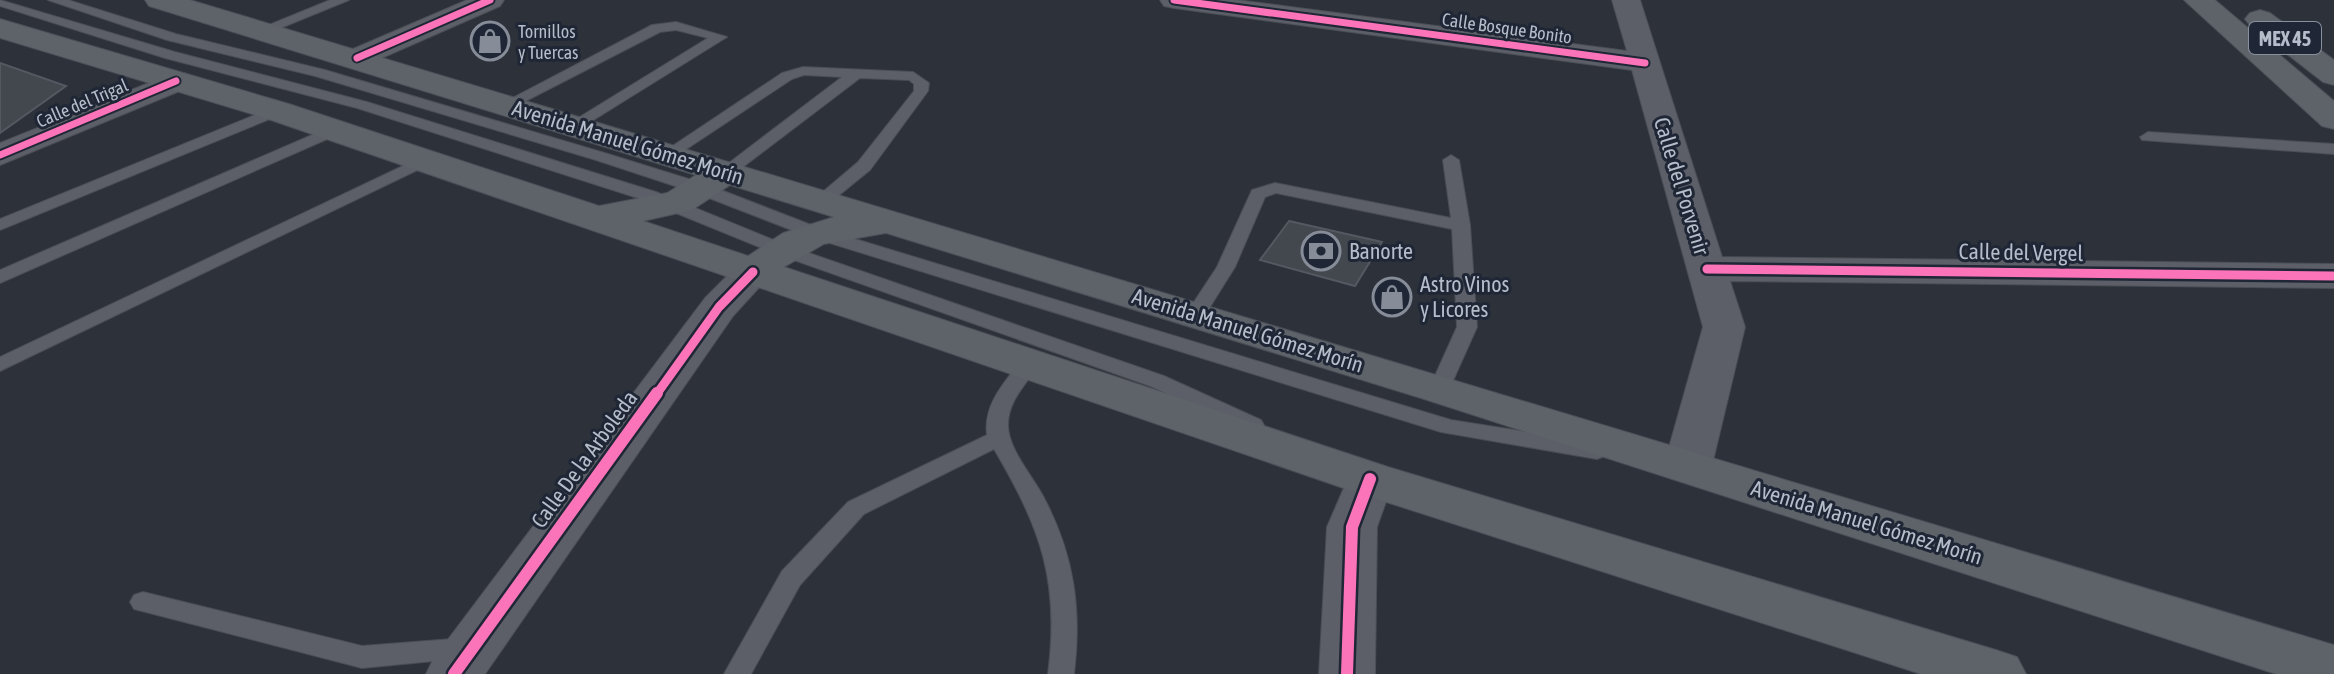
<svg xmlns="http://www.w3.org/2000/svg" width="2334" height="674" font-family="'Asap Condensed',sans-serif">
<rect width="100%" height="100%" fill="#2c313a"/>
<path fill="#43474e" stroke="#545961" stroke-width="2" d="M0,63L66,86L0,133Z
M1289,221L1382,242L1355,286L1260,260Z"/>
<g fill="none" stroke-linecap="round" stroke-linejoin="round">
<defs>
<path id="service" d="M0,0L175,52L367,102L656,192L786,245L1164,376L1261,420L1264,425L1261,430H1245L1150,386L774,253L644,200L357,108L165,58L0,6Z
M48,0H68L176,34L325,70L608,154L708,185L819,228L1451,420L1597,443L1605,446L1608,451L1605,456L1597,459L1441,432L807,236L696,193L596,160L315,76L167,40Z
M330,0H349L266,34L254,31Z
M676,22L727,37L579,129H567L565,126L708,38L676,30L660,32L512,108L507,110L499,105L652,25Z
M803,67L913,72L929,83L928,91L870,170L827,205L821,206L812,201L858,162L914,91V84L909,80L860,78L731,176L725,177L717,172L842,77L804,75L792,79L673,158L667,160L659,155L782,73Z
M277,106L282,108V114L0,230V219Z
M335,125L341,127V133L0,283V270Z
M2148,132L2334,144V154L2142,140L2140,137Z
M426,155L434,160L432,163L0,371V357Z
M1451,155L1459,160L1470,225L1477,327L1447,394H1433L1429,389L1457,327L1452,229L1276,193L1265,197L1235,267L1203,318H1189L1186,314L1217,267L1252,190L1275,183L1451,218L1443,160Z
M1028,360L1038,366C1026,384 1008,401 1008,425C1008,449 1032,475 1043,496C1074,554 1082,609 1074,674H1048C1060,581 1041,529 994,449L864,514L800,585L751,674H724L782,571L848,502L987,435C983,405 1004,383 1021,361Z
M143,592L362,646L465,638L474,641L478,648L474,655L465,658L362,668L134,609L130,602L134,595Z"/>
<path id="minor" d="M467,0H504L500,6L368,64H346L342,58L346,52Z
M1160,0H1237L1627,51L1612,0H1640L1722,257L2334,264V288L1730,281L1745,327L1712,465L1705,476L1688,481L1671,476L1664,465L1703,327L1632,70L1174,8L1164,6Z
M176,72L187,74L192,81L187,88L0,165V143Z
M753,260L767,264L773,272L733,316L485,674H426L434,658L705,298L739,264Z
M1370,462L1387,467L1394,479L1377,527L1375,674H1319L1327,527L1353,467Z"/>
<path id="primary" d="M145,0H190L2334,645V674H2276L1424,399L886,233L824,244L784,267L1388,467L1996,650L2017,657L2026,674H1921L1352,491L265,118L0,38V19L289,104L599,206L667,193L696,175L149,6ZM730,185L834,217L783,233L748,256L643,221L692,210Z
M2184,0H2215L2334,101V129L2322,126Z
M2260,10L2270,13L2334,60V85L2323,82L2250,25L2245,19L2250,13Z"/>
</defs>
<use href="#service" stroke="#4a4d54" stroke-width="2"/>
<use href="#minor" stroke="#4a4d54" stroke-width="2"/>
<use href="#primary" stroke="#4a4e57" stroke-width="2"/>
<use href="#service" fill="#5c5f67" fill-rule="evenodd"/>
<use href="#minor" fill="#5c5f67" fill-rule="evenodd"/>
<use href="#primary" fill="#5e6269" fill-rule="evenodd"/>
<defs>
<path id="cycleway-far2" d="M1174,0L1645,63
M357,58L490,0
M0,155L176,81"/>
<path id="cycleway-far1" d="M1707,269L2334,276
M656,395L719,307L753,272"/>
<path id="cycleway" d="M454,674L657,393
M1347,674L1352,527L1370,479"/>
</defs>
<use href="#cycleway-far2" stroke="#1f2635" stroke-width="11"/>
<use href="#cycleway-far1" stroke="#1f2635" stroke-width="14"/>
<use href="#cycleway" stroke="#1f2635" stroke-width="17"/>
<use href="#cycleway-far2" stroke="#fb73b8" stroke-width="7"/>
<use href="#cycleway-far1" stroke="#fb73b8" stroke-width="9"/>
<use href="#cycleway" stroke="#fb73b8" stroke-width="12"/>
</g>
<defs>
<symbol id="shop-ring" viewBox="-11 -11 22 22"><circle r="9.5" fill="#1f2635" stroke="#868c98" stroke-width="1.5"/><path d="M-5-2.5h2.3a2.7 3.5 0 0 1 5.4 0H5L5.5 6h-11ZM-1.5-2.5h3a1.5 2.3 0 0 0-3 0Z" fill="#868c98"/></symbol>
<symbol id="bank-ring" viewBox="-11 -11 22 22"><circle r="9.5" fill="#1f2635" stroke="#868c98" stroke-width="1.5"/><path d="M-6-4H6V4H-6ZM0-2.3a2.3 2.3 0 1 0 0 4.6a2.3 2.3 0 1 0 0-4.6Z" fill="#868c98"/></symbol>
</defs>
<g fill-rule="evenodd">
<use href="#shop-ring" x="468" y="19" width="44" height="44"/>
<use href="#bank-ring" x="1299" y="229" width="44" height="44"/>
<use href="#shop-ring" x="1370" y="275" width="44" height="44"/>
</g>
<g text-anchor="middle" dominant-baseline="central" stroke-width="6" stroke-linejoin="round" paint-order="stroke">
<g font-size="18" fill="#b6bdca" stroke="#1f2635">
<text transform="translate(1507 28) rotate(8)">Calle Bosque Bonito</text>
<text transform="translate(82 103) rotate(-23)">Calle del Trigal</text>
</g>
<g font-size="18" fill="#b6bdca" stroke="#1f2635" text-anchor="start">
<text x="518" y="31">Tornillos<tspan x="518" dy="21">y Tuercas</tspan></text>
</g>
<rect fill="#1f2635" stroke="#89909d" stroke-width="2" x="2249" y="22" width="72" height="32" rx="6"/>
<g font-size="20" font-weight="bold" fill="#b6bdca">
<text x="2285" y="38">MEX 45</text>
</g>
<g font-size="22" fill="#b6bdca" stroke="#1f2635">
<text transform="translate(628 142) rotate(17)">Avenida Manuel Gómez Morín</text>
<text transform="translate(1682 186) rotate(73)">Calle del Porvenir</text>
<text transform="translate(2021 252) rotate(1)">Calle del Vergel</text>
<text transform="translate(1248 330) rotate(17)">Avenida Manuel Gómez Morín</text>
<text transform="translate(584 459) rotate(-54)">Calle De la Arboleda</text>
<text transform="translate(1867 522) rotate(17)">Avenida Manuel Gómez Morín</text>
</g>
<g font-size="22" fill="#b6bdca" stroke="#1f2635" text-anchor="start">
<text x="1349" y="251">Banorte</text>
<text x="1420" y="284">Astro Vinos<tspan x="1420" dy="25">y Licores</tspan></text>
</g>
</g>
</svg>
